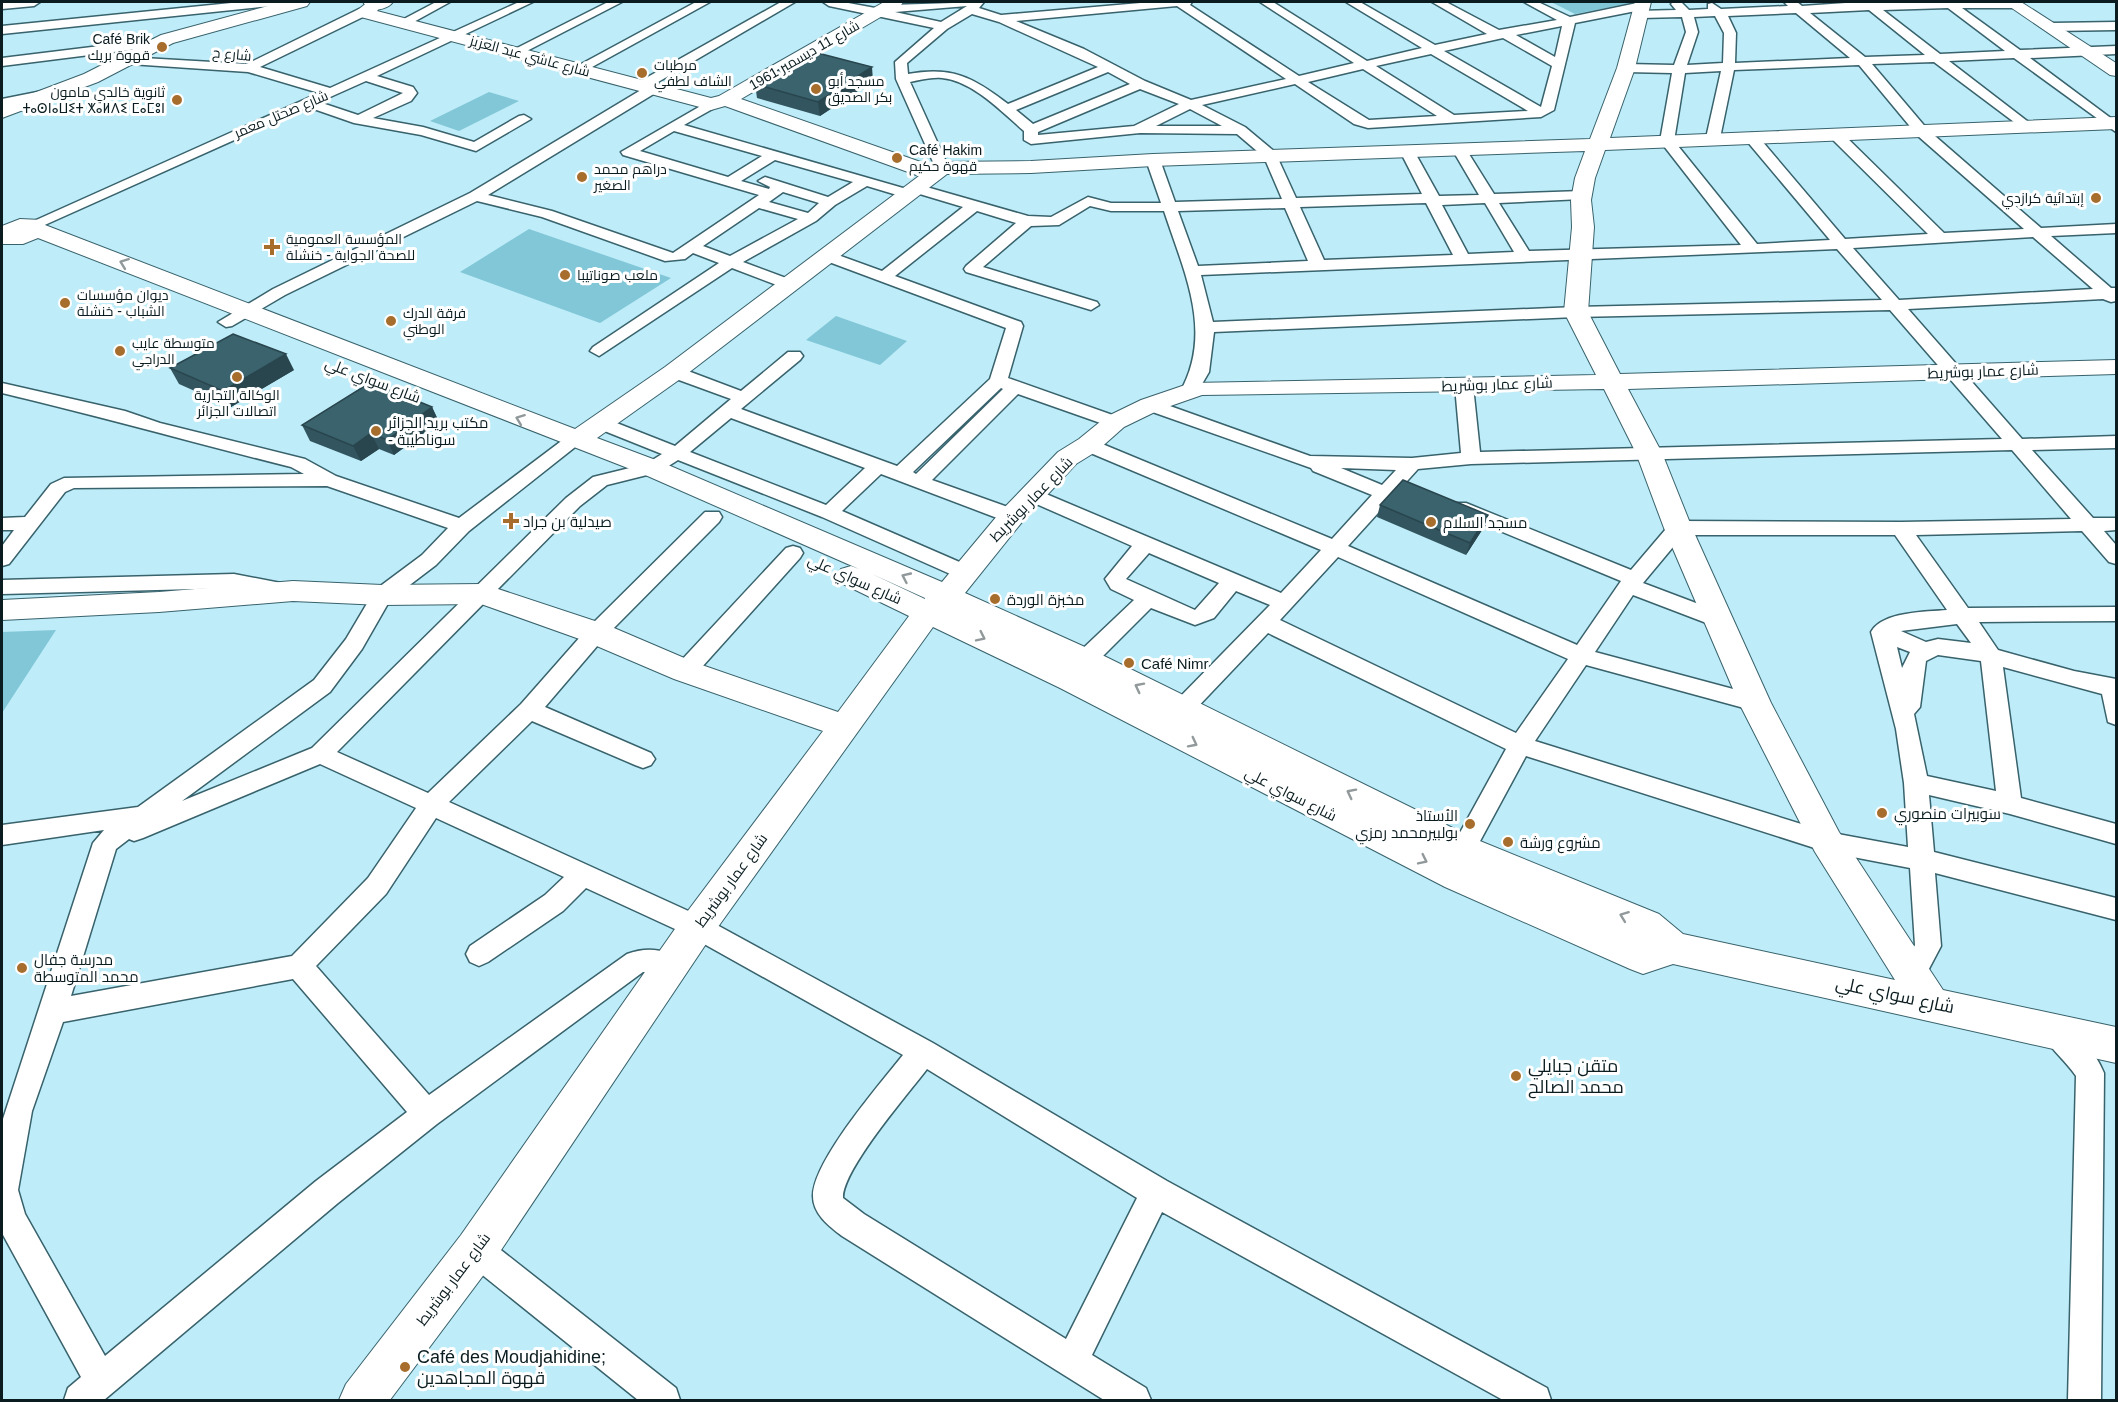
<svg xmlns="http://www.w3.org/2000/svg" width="2118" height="1402" font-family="Helvetica,Cairo,'Noto Sans Tifinagh',sans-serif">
<rect width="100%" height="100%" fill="#beecf8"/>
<path fill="#81c7d8" d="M1559,2H1628L1631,3L1575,14L1553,3Z
M489,92L519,101L459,131L430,121Z
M529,229L671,278L600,323L460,272Z
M836,316L907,341L880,365L806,340Z
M56,630L2,713V632Z"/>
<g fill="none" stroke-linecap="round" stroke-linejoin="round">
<defs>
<path id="street" d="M2,2H40L34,6L2,9Z
M241,2H291L296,5L290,9L279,6L260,7L2,34V26Z
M436,2H450L410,24L400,21Z
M519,2H533L377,76L413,87L417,93L411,101L373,118L423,127L474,142L519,116L524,115L531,119L476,151L421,135L354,123L308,107L38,228H28L25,225L319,93L248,72L130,64L124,60L126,57L247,64L359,9H367V15L260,67L330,88ZM366,81L403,93L358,115L319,102Z
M608,2H622L521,54H513L511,51Z
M696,2H710L583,72H573L572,69Z
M781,2H795L653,85L659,89L657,92L488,195L552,211L673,253L759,195L623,155L621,152L711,100L718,104L716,107L684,125L910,190L911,185L916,184L1028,216L1051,217L1088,197L1111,203H1161L1146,160L1153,156L1160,160L1175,202L1282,199L1264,157L1237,134L1140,133L1031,144L1024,140V131C1002,112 973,81 942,78C931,77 920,80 910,82L949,168L942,172L937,171L896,79L895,62L934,28L829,6L823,2H843L886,10L887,6L891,5L984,2L979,8L1001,15L1152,2H1192L1190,5L1299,76L1354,63L1260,2H1273L1367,61L1422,48L1346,2H1360L1435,45L1487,34L1432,2H1446L1499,30L1557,20L1524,2H1538L1570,17L1642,2L1646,3V9L1575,23L1554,110L1541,117L1368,128L1354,124L1295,84L1202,105L1245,127L1275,152L1296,198L1422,194L1400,151L1407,147L1414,151L1439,196L1479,195L1452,149L1459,145L1464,146L1494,194L1582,191L1589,195L1582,199L1499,203L1529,251L1741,245L1660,141L1672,73L1626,72L1620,68L1626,64L1674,65L1686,32L1682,17L1641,18L1635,14L1637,11L1676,10L1671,4L1673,2H1681L1689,10L1708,9V4L1712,3L1721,9L1788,6L1784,2H1797L1802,6L1860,2H2019V7L2015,8H1962L2020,50L2116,46V54L2030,58L2116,122V132L2014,58L1949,61L2031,124V130L2026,131L1934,62L1872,64L1928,130L2041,228L2116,224V233L2051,236L2111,288H2116V301L2111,302L2103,299L1908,309L2022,439L2116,436V448L2032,450L2093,518H2116V530L2104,531L2116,545V564L2109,562L2082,531L1916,535L1968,608L2116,607V621L1979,622L1998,650L2074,671L2116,679V725L2108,722L2102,694L2003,667L2021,798L2116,824V844L2010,814L1929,795L1934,852L2116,898V920L1935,873L1941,946L1922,982L1913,986L1904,982L1900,974L1915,945L1910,868L1827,852L1526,756L1472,856L1463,859L1454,856L1451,849L1506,749L1268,633L1190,715L1182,717L1174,715L1171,709L1174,703L1270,605L1236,591L1214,618L1195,625L1151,608L1093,666L1083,680L1075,682L1067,680L1064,674L1077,654L1134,600L1111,589L1105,579L1132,546L1025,499L1022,495L1025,491H1039L1281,593L1321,550L1081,449L1079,445L1081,441H1095L1332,539L1372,495L1313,471L1311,468L1144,409L1141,405L1144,401H1156L1310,456L1412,458L1461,453L1455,386L1464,381L1473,386L1480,452L2002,439L1890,310L1576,317L1214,332L1209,372L1195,396L1189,397L1180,392C1214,332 1184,272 1164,211H1111L1090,206L1059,225L1031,226L983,267L1097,302L1099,305L1091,310L966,272L964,269L966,266L1016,223L977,211L895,276L1021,322L1023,326L1008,378L1121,418L1124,422L1121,426H1109L1018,394L932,480L1019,511L1022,516L1019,521H1005L881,474L842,511L971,567L974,572L971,577H957L822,517L678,460L659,472L607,485L580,506L337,752L428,793L521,704L588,628L705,512H719L722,517L719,522L604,638L545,707L651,753L655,759L651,765L643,768L635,765L532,721L449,802L706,919L933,1043L1167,1181L1547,1388L1551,1400H1503L1162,1212L1092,1355L1146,1388L1151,1400H1104L842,1236C829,1226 813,1214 813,1196C813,1161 880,1084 903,1055L688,935L586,888L563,911L488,962L479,966L470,962L466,954L470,946L545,895L564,877L436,818L386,894L316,966L429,1095L627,954C646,947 672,947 682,968L678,976L669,980L652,972H643L437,1124L338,1203L104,1400H64L68,1388L81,1377L2,1233V1122L93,843L104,830L2,845V825L138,807L314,680L346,639L375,590L422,555L448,528L327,486L74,488L65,492L9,564L2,566V546L14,530H2V518L25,517L51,484L64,478L304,474L291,467C195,443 99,416 2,393V383L125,411L160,423L305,459L336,476L459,518L568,436L575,434L584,440L469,531L436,565L390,600L362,649L330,692L182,801L312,748L566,498L593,477L646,464L662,454L597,428L594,424L597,420H609L675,446L731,399L668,376L665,372L668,368H680L741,391L788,352H800L803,356L800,360L741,409L897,466L990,379L1006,328L821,259L819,256L827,251L882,271L963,207L913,192L912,197L907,198L867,186L835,205L816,221L743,262L794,281L796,284L794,287H782L732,268L599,356L590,351L593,347L719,263L693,253L685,259L665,261L542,217L477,201L285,295L232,326L226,327L218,322L273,289L470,193L641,90L635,86L637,83ZM967,6L941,22L895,12ZM1177,6L1286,79L1191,100L1145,81L1084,49L1016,21ZM1948,8L2005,51L1940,54L1883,10ZM1869,10L1925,55L1865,57L1810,13ZM1796,13L1850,58L1735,63L1736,33L1728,16ZM972,14L999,22L1098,67L1008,104C973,77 952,66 908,74L907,63L947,29ZM1715,16L1724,33L1723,63L1687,65L1698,32L1694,17ZM1562,26L1555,57L1516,35ZM1503,38L1552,66L1541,107L1444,51ZM1431,54L1528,111L1454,115L1376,66ZM1859,65L1918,136L2024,229L1944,233L1842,133L1837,132L1830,136L1832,139L1928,234L1845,239L1756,134L1751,133L1744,137L1746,140L1830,240L1757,244L1674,141L1685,73L1721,71L1706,138L1713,142L1720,138L1734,70ZM1363,69L1437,116L1369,120L1308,82ZM1108,72L1130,84L1033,124L1016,110ZM1140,89L1179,104L1134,126L1038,135V132ZM1190,109L1222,126H1156ZM674,131L762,156L728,177L640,151ZM775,160L853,182L828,197L765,177L758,181L770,187L769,189L741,181ZM783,192L819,203L808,213L769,202ZM1426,203L1453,255L1324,260L1300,207ZM1485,203L1514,252L1468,254L1442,205ZM759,208L798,219L730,256L703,246ZM1285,208L1308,261L1198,266L1178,211ZM2033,237L2093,289L1899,300L1853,248ZM1837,249L1882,300L1576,307L1213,322L1201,275ZM1001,388L1003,389L916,474L913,472ZM731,418L865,468L826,505L690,452ZM2012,450L2071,519L1901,522L1678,521L1671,523L1631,570L1466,503H1452L1449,507L1452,511L1621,581L1577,645L1348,546L1418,469L1471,464ZM1341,468L1396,470L1382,485ZM1683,535H1895L1947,610C1926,612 1883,611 1871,632L1896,729L1904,783L1908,847L1827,832L1535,741L1586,665L1755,711L1763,709L1766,703L1763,697L1595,652L1633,595L1709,624L1717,626L1725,624L1728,619L1725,614L1643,583ZM1149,553L1219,583L1195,610L1126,579ZM1338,557L1568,659L1516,733L1280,620ZM1957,624L1971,643L1938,639L1926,642L1901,631ZM1897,647L1910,652L1902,668ZM1938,655L1981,661L1996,791L1927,776L1914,714L1920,707L1926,661ZM320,764L416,808L368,878L292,956L71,996L116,849L129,839L134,841L143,838ZM293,979L407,1112L316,1181L105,1356L25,1214L18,1190L32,1111L63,1022ZM927,1069L1137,1198L1066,1339L864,1214L843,1198C842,1170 908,1094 927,1069Z
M2116,22V30L2052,31L2046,27L2052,23Z
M157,39L163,43L161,46L2,66V58Z
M42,91L49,95L47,98L2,107V99Z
M793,546L800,548L803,553L800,558L693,677L685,679L677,677L674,671L677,665L786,548Z
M234,574L286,584L289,589L286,594L279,596L234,588L2,594V580Z
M2057,1021C2079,1030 2095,1052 2104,1073L2101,1400H2068L2076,1076C2066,1061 2050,1049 2043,1034L2047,1025Z
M476,1235L487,1239L676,1388L680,1400H638L465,1261L461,1250L465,1239Z"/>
<path id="secondary" d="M368,2H380L382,5L377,11L711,98L719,96L884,2H903L901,5L741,99L932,166L942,162L1031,161L1153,154L1590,139L1617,68L1635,2H1651L1635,68L1610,138L2116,117V129L1605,150L1595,178L1591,200L1594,227L1588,312L1620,374L2116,360V374L1628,389L1662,453L1692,528L1771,703L1839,832L1943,990L2116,1027V1063L1673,964L1643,974L1630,969L1445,887L1060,688L933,627L710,938L491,1265L390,1400H339L346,1384L461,1235L684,916L823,731L674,679L585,641L481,604L382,605L293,601L159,612L2,620V600L159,592L293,581L382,585L483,584L607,625L696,663L838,712L909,616L841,583L837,576L841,569L851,566L859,569L643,474L38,238L23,244H2V226L20,219L41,220L45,225L575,429L665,367L919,176L725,106L711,110L357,16L355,12ZM1585,151L1575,178L1571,200L1572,227L1564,312L1596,375L1191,383L1141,400L1106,417L1079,439L1058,452L1002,510L942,582L661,462L597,438L683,377L947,174L1031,173L1153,166ZM1604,389L1636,453L1664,528L1739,703L1815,852L1895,980L1683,934L1659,914L1475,839L1096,652L965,593L1022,522L1076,464L1097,451L1124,427L1159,410L1202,395ZM872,574L925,598V599Z
M2003,2H2021L2116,63V76L2110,75Z"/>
<path id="primary" d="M283,2H310L307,6L173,43L98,82L2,118V105L84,74L161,35Z
M363,2H393C388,9 376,11 368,9Z"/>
</defs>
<use href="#street" stroke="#38626c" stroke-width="3"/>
<use href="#secondary" stroke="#38626c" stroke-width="2"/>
<use href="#primary" stroke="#38626c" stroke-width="2"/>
<use href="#street" fill="#fff" fill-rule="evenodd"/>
<use href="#secondary" fill="#fff" fill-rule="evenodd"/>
<use href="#primary" fill="#fff" fill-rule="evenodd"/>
</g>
<path fill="#32555f" d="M873,81L820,116L757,98L755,84Z
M170,368L294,370L231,407L179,384Z
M432,407L439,422L394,455L379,449L361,461L310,441L302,425Z
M1380,505L1488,515L1484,527L1466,555L1377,517Z"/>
<path fill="#29454d" d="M872,67L873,81L820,116L818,102Z
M286,354L294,370L231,407L223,391Z
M432,407L439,422L394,455L387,440Z
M371,433L379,449L361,461L353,446Z
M1488,515L1484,527L1466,555L1470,543Z"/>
<path fill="#3a636e" stroke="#29454d" stroke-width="1.5" d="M810,51L872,67L818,102L755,84Z
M233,334L286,354L223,391L170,368Z
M371,382L432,407L387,440L371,433L353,446L302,425Z
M1403,480L1488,515L1470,543L1380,505Z"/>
<defs><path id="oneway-chevron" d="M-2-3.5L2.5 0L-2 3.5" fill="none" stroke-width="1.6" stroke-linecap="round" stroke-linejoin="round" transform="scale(1.5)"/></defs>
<g stroke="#91999b">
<use href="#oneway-chevron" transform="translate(124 263) rotate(-159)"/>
<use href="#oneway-chevron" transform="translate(520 419) rotate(-159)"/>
<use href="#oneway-chevron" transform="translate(906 577) rotate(-155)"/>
<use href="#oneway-chevron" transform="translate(981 637) rotate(26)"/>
<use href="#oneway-chevron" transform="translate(1139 687) rotate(-153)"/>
<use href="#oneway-chevron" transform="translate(1193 743) rotate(27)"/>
<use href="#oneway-chevron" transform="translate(1351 793) rotate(-153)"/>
<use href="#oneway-chevron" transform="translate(1423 860) rotate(26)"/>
<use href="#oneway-chevron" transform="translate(1624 916) rotate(-159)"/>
</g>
<g fill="#a76d2d" stroke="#fff" stroke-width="2">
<circle cx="162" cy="47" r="6"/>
<circle cx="642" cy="73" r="6"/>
<circle cx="816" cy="89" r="6"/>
<circle cx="177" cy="100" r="6"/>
<circle cx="897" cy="158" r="6"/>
<circle cx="582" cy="177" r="6"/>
<circle cx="2096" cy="198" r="6"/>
<path d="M269 238h6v6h6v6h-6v6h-6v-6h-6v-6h6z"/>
<circle cx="565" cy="275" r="6"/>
<circle cx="65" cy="303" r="6"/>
<circle cx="391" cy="321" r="6"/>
<circle cx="120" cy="351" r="6"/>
<circle cx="237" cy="377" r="6"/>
<circle cx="376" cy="431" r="6"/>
<path d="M508 512h6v6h6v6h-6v6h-6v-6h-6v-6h6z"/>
<circle cx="1431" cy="522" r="6"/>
<circle cx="995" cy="599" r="6"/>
<circle cx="1129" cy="663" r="6"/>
<circle cx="1882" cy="813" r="6"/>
<circle cx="1470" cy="824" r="6"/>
<circle cx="1508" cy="842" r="6"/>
<circle cx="22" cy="968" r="6"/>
<circle cx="1516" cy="1076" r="6"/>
<circle cx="405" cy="1367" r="6"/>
</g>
<g text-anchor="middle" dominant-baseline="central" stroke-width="6" stroke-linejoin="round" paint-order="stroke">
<g font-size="14" fill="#0a1c20" stroke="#fff" text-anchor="start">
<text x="150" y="39" text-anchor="end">Café Brik<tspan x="150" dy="16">قهوة بريك</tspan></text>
<text x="654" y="65">مرطبات<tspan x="654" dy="16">الشاف لطفي</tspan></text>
<text x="828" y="81">مسجد أبو<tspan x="828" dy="16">بكر الصديق</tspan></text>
<text x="165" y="92" text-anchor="end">ثانوية خالدي مامون<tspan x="165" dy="16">ⵜⴰⵙⵏⴰⵡⵉⵜ ⵅⴰⵍⴷⵉ ⵎⴰⵎⵓⵏ</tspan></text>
<text x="909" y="150">Café Hakim<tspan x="909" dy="16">قهوة حكيم</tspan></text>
<text x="594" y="169">دراهم محمد<tspan x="594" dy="16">الصغير</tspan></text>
<text x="2084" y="198" text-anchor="end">إبتدائية كرازدي</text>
<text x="286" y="239">المؤسسة العمومية<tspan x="286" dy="16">للصحة الجواية - خنشلة</tspan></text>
<text x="577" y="275">ملعب صوناتيبا</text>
<text x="77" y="295">ديوان مؤسسات<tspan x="77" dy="16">الشباب - خنشلة</tspan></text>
<text x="403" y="313">فرقة الدرك<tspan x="403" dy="16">الوطني</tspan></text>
<text x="132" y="343">متوسطة عايب<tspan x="132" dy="16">الدراجي</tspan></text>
<text x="237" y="395" text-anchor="middle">الوكالة التجارية<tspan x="237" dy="16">اتصالات الجزائر</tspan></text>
</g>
<g font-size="14" fill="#0a1c20" stroke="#fff">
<text transform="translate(232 54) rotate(5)">شارع ح</text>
<text transform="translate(804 55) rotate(-30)">شارع 11 ديسمبر 1961</text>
<text transform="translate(530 56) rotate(15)">شارع عاشي عبد العزيز</text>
<text transform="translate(281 114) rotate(-23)">شارع صحتل معمر</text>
</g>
<g font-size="15" fill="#0a1c20" stroke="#fff">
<text transform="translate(1983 371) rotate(-2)">شارع عمار بوشريط</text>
<text transform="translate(373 380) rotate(21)">شارع سواي علي</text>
<text transform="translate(1497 384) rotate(-2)">شارع عمار بوشريط</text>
<text transform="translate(1031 499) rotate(-46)">شارع عمار بوشريط</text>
<text transform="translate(855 579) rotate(24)">شارع سواي علي</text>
<text transform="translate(1291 794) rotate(27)">شارع سواي علي</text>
<text transform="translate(731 880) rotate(-54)">شارع عمار بوشريط</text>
<text transform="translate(453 1279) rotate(-53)">شارع عمار بوشريط</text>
</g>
<g font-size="15" fill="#0a1c20" stroke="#fff" text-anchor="start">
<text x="388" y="422">مكتب بريد الجزائر<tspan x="388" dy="17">- سوناطيبة</tspan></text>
<text x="523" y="521">صيدلية بن جراد</text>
<text x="1443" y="522">مسجد السلام</text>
<text x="1007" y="599">مخبزة الوردة</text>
<text x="1141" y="663">Café Nimr</text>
<text x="1894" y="813">سوبيرات منصوري</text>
<text x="1458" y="815" text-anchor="end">الأستاذ<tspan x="1458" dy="17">بولبيرمحمد رمزي</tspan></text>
<text x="1520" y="842">مشروع ورشة</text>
<text x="34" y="959">مدرسة جفال<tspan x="34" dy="17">محمد المتوسطة</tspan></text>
</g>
<g font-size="18" fill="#0a1c20" stroke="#fff">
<text transform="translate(1895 995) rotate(12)">شارع سواي علي</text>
</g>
<g font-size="18" fill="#0a1c20" stroke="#fff" text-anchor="start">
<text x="1528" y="1066">متقن جبايلي<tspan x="1528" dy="21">محمد الصالح</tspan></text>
<text x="417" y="1357">Café des Moudjahidine;<tspan x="417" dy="21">قهوة المجاهدين</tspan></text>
</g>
</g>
<rect width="2118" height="1402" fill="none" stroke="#0a1c20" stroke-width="6"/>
</svg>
